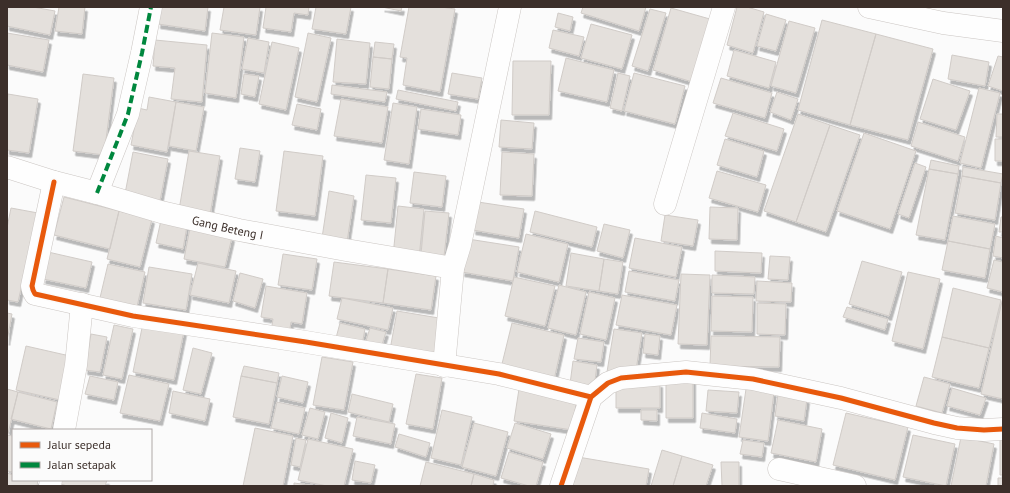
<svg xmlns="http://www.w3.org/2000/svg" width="1010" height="493" font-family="'PT Sans',sans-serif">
<defs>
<filter id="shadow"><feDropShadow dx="2.5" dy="4.5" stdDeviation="0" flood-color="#0004"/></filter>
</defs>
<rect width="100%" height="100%" fill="#fbfbfb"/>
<path fill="#e4e0dc" stroke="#d0cbc7" filter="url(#shadow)" d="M7,7H33L55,11L50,35L7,26Z
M59,7H85L82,34L55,31Z
M160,7H208L205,31L158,24Z
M224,7H260L256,35L220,30Z
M266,7H309L308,15L294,13L291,32L263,28Z
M316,7H351L346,34L312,29Z
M382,7H402L401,11Z
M409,7H441L455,9L440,92L403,85L407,58L400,57Z
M583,7H646L639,31L581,13Z
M737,7H747L764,12L753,53L727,45Z
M671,8L717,21L699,84L653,70Z
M650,9L666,13L648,71L632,66Z
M558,13L573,17L570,31L555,27Z
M766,14L786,20L776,51L757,46Z
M822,20L876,34L850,125L798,110Z
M789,21L815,28L796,93L771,86Z
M591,24L632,35L622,69L581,58Z
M553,30L584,37L579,56L549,48Z
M7,33L49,40L43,72L7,65Z
M212,33L244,37L236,98L205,93Z
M308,33L331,38L317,102L295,97Z
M876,34L933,49L908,140L850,125Z
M248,38L269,42L264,73L242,69Z
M337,39L370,43L366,84L333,82Z
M155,40L207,45L202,102L171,99L175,68L153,66Z
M272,42L299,48L286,110L259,104Z
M375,42L394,44L392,59L373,57Z
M734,50L776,62L769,88L727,76Z
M952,55L989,62L985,86L948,79Z
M998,56L1003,57V91L988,86Z
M373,57L392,59L389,89L370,87Z
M566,58L614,70L607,102L558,91Z
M513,61H551L549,115H512Z
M452,73L482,78L478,99L448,94Z
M618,73L630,76L622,111L610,108Z
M634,73L685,86L675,124L624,111Z
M83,74L114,78L104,155L73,151Z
M244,74L259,76L255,97L241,94Z
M721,78L772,93L765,118L713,103Z
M933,79L970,91L956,130L920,119Z
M332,85L387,92L385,102L331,94Z
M979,88L1000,93L981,168L960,163Z
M398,90L458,102L456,111L396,99Z
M777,92L798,99L791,120L770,112Z
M8,94L38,99L29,153L7,150V101Z
M149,97L176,102L167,152L131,145L138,108L147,110Z
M341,99L388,107L382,143L334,136Z
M176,102L204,107L196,151L169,146Z
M393,103L417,107L409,164L384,160Z
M297,104L321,109L317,130L292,125Z
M421,109L461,115L458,135L418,129Z
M733,113L784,129L777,151L725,136Z
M798,114L830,125L796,222L764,211Z
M997,114H1003V137H996Z
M501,120L534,123L532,149L499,147Z
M918,122L965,137L958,161L911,146Z
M830,125L860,135L826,232L796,222Z
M864,133L916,151L890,229L837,211Z
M725,139L764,151L757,177L717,165Z
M995,139H1003V161H995Z
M240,148L260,151L255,182L235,179Z
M189,151L220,156L210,215L179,210Z
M284,151L323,156L315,216L276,211Z
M133,152L168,159L159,206L124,199Z
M502,152L534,154L532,196L500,195Z
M931,160L959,166L958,174L929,169Z
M915,163L926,167L909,218L898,214Z
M963,167L1003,174L1001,183L962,176Z
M929,169L958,174L945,240L916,235Z
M717,171L766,185L758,212L709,198Z
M414,172L446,176L442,207L410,203Z
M366,175L396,178L391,223L361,220Z
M962,176L1001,183L995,220L955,213Z
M329,191L354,196L347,242L322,238Z
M64,197L119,211L110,249L54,235Z
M478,202L524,209L519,238L473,230Z
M398,206L424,209L419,258L393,256Z
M710,207L738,208L737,240L709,239Z
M11,208L38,213L18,302L7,300V228Z
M119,211L152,219L140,267L107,259Z
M425,211L449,213L444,256L421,254Z
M535,211L597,227L592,247L530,232Z
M665,215L698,220L693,246L661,241Z
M953,216L995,224L990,249L948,241Z
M1001,217H1003V232H999Z
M161,220L187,226L183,249L156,243Z
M604,224L630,230L623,258L597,251Z
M190,228L232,237L225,267L184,259Z
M526,234L568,244L559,282L517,272Z
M996,236L1003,238V258L993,256Z
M635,238L682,247L676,277L629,268Z
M468,239L519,247L513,281L462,272Z
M948,241L990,249L985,278L942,270Z
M715,251L762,253L761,273L715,271Z
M48,252L92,262L86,288L43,279Z
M571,253L604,259L599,291L566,286Z
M283,254L317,259L312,290L278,285Z
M770,256L790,257L788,280L768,279Z
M604,259L623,262L618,294L599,291Z
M994,260L1003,262V292L987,288Z
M862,261L902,272L889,316L849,304Z
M334,262L388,269L383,303L329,296Z
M198,263L236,271L229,303L190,295Z
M108,264L145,272L136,311L99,302Z
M149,267L192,274L186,310L143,303Z
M388,269L436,276L431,310L383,303Z
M629,271L679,280L675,301L625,292Z
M908,272L940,279L923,349L892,341Z
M240,273L263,279L255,308L233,301Z
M681,274L710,275L707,345L678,344Z
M712,275L755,277L754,294L712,293Z
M514,277L555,286L545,326L505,316Z
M757,281L792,283L791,302L756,301Z
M559,285L586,292L576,335L548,328Z
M266,286L307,293L302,324L291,322L289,335L271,332L273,319L261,317Z
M953,288L1001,300L989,348L942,337Z
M589,292L615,298L606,340L580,334Z
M622,295L677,305L671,335L616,325Z
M712,296L753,297L752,332L711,331Z
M342,298L393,308L388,330L337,319Z
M1002,301L1003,302V399L981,394Z
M757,303L786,304L785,335L757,334Z
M847,307L888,319L885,330L843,317Z
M397,311L445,319L438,358L390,350Z
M7,313L12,314L7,341Z
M143,323L184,331L174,380L133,372Z
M340,323L365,329L362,345L336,338Z
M512,323L564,335L554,380L501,368Z
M114,325L133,329L122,379L103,375Z
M370,328L386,332L381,348L365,344Z
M614,329L642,333L635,376L607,372Z
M91,334L107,337L100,372L85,370Z
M645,334L660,336L658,355L643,353Z
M711,336L780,337L779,367L710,366Z
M942,337L989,348L979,388L932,377Z
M578,338L604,342L601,362L574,359Z
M26,346L70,356L60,400L16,390Z
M193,348L212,353L201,394L183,390Z
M322,357L353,362L344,410L313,405Z
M573,361L597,365L594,388L570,384Z
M244,366L279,373L277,383L241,376Z
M416,374L442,378L433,429L406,424Z
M129,375L169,384L160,421L120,413Z
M90,376L118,382L114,400L85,394Z
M241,376L277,383L269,424L233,417Z
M282,376L308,382L303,403L277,397Z
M666,376H693V418H666Z
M924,377L950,384L942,413L916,406Z
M616,383H660V408H616Z
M952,388L986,398L980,415L947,406Z
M7,389L18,392L8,434L7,433Z
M519,389L577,398L572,430L514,421Z
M746,389L774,392L768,441L739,437Z
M708,390L739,392L737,413L706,411Z
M173,391L210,399L205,421L169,413Z
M18,392L57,402L51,429L11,419Z
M352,394L393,404L389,422L348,412Z
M778,394L807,399L804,421L775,416Z
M277,402L305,408L299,434L271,428Z
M310,408L325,412L318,439L302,435Z
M442,410L472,417L461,465L431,458Z
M641,410H657V421L641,420Z
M331,413L348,418L342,443L325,438Z
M702,413L737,419L735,433L700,428Z
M846,413L908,427L895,480L833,465Z
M357,417L395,424L391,444L353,436Z
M778,420L822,429L816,462L771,453Z
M474,423L508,432L496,476L462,467Z
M515,423L551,434L543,459L507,448Z
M255,428L293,436L283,486H243Z
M1000,433H1003V475H1000Z
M399,434L430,443L426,457L395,447Z
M7,435L13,436V472L7,471Z
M913,435L955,444L946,486L903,477Z
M961,437L994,444L986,486H951Z
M296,438L306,440L300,467L291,465Z
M308,439L353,449L344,486H327L298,480Z
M743,440L764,443L762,457L740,454Z
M662,450L682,456L673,486H651Z
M509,452L543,462L536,486H529L501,478Z
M682,456L713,465L706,486H673Z
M578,457L649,469L646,486H573Z
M355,461L375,465L371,483L352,480Z
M426,462L474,474L471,486H420Z
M721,462H739V486H722Z
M7,473L13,475V480H38L37,486H7Z
M474,474L494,480L493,486H471Z
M998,478H1003V486H998Z
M59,480H107L105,486H67L58,483Z
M294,483L317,486H294Z"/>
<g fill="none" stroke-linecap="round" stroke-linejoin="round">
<defs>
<g id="minor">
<path d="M869,7L943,23L1003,31"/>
<path id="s1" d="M7,167L54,182L97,193L161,212L239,230L346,250L453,268"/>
<path d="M54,182L32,286L33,290L35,294L133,316L306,342L499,374L591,397"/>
<path d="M97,193L128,114L142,53L151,7"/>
<path d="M665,204L724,7"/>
<path d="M444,366L453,268L460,245L510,7"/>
<path d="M64,430L76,365L82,304"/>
<path d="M779,469L855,486"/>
<path d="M50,486L51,480"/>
<path d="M561,486L591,397L608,383L621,378L686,372L753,379L841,398L934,423L957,428L984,430L1003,429"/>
</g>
</defs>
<use href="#minor" stroke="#cbc6c3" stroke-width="23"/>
<use href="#minor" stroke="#fefefe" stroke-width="22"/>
<path stroke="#00873e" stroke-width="4" stroke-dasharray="8 4" stroke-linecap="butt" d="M97,193L128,114L142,53L151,7"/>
<defs>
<path id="cycleway" d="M54,182L32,286L33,290L35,294L133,316L306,342L499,374L591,397
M561,486L591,397L608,383L621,378L686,372L753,379L841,398L934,423L957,428L984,430L1003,429"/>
</defs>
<use href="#cycleway" stroke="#fbfbfb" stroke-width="8"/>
<use href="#cycleway" stroke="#e8590c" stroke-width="5"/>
</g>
<g text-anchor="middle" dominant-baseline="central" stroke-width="3.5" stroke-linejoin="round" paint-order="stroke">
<g font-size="12" fill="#3c2f2a" stroke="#fbfbfb">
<text stroke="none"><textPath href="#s1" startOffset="229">Gang Beteng I</textPath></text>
</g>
</g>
<rect width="1010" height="493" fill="none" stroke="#3c2f2a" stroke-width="16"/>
<rect x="12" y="429" width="140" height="52" fill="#fbfbfb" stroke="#afa9a7"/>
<rect x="20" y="442" width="20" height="6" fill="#e8590c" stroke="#afa9a7"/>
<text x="48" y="449" font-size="12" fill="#3c2f2a">Jalur sepeda</text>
<rect x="20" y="462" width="20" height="6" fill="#00873e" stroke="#afa9a7"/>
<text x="48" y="469" font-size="12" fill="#3c2f2a">Jalan setapak</text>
</svg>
